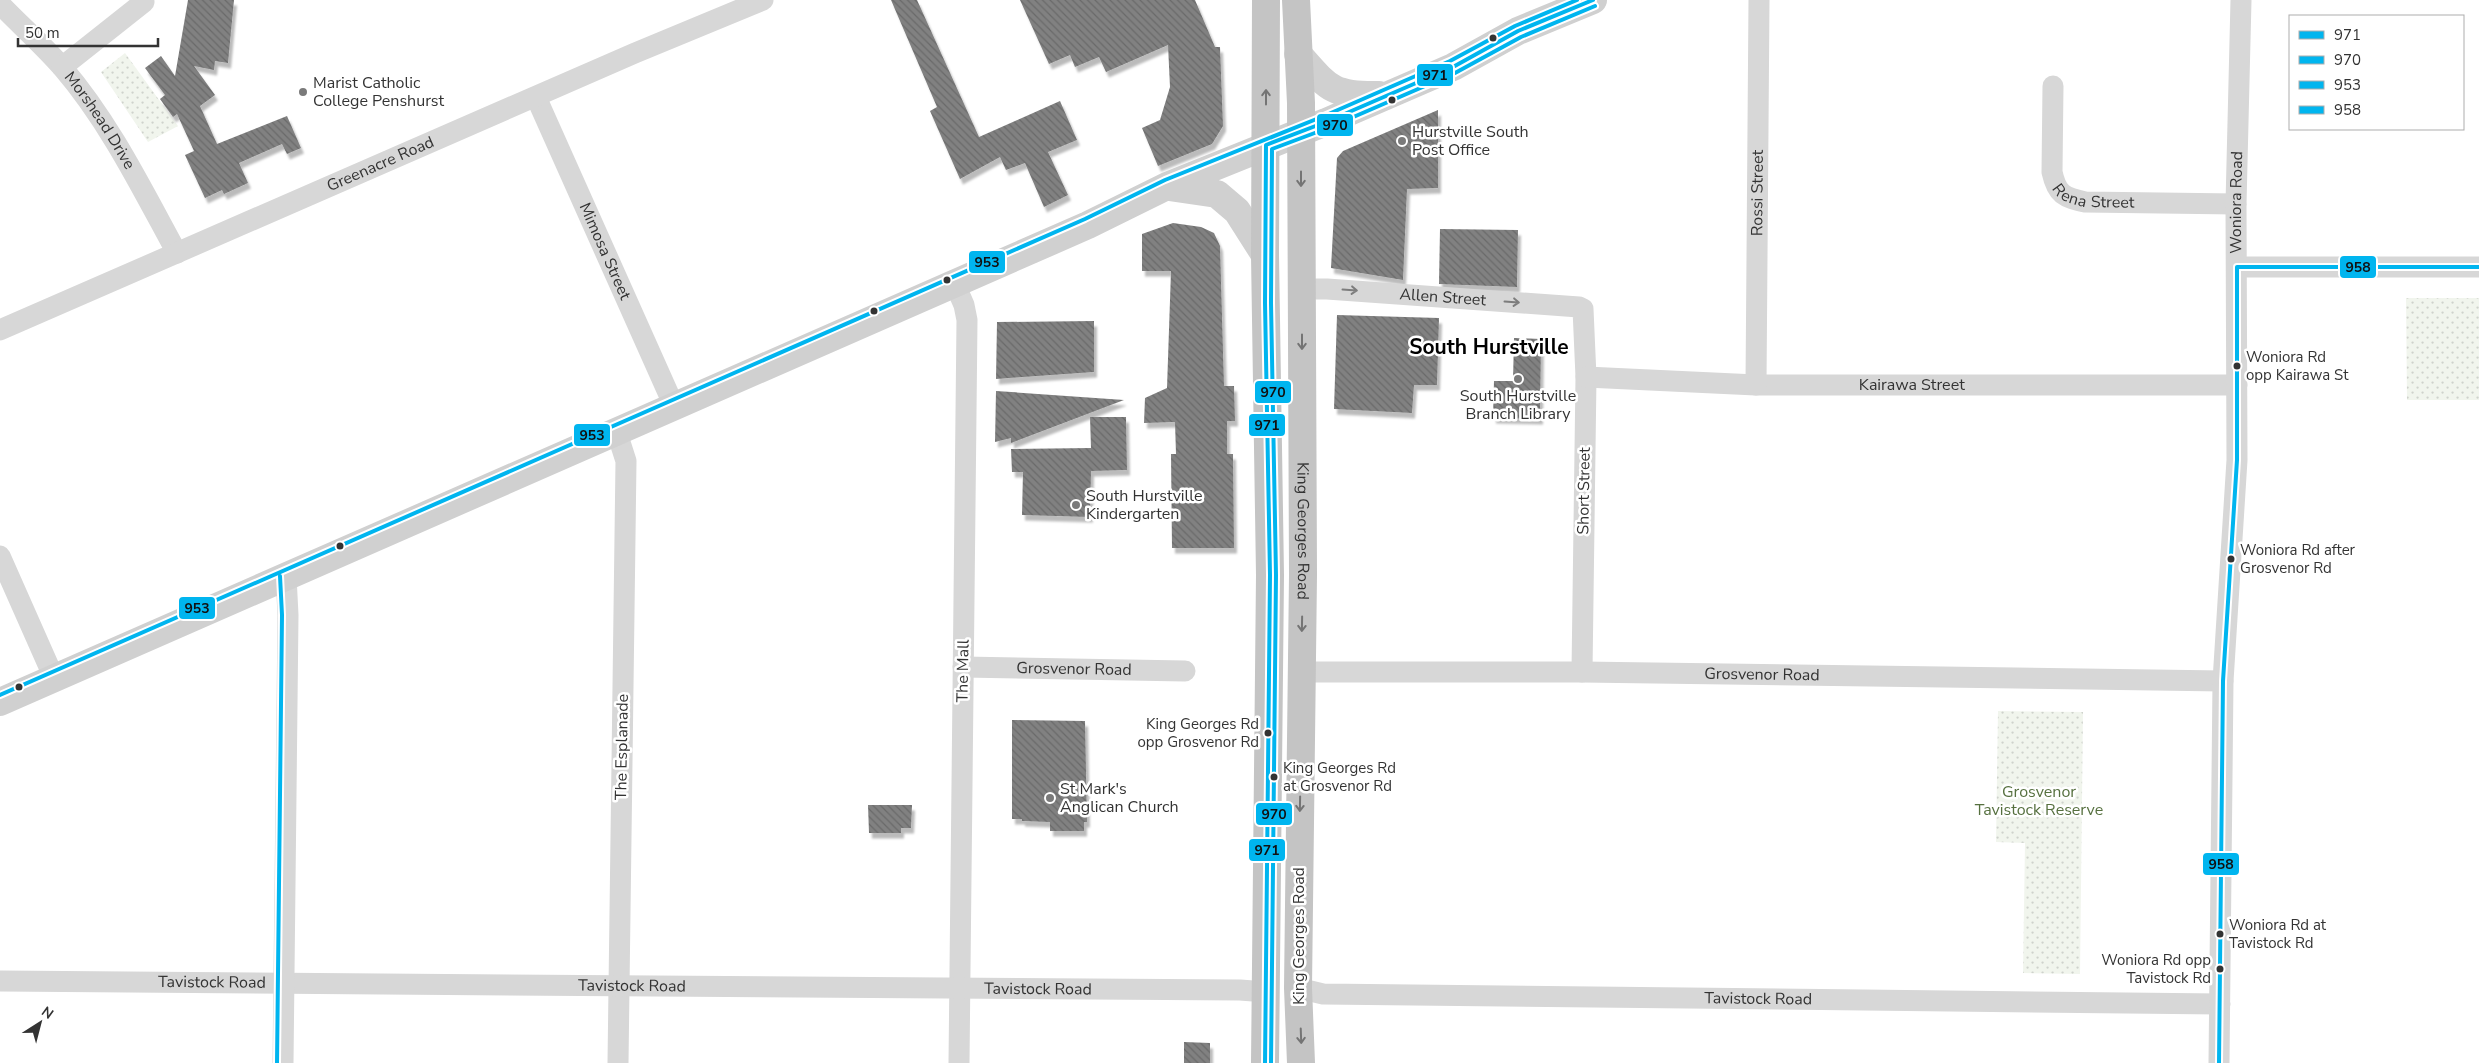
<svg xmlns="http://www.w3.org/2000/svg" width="2479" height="1063" font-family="'Nunito Sans',sans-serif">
<defs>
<pattern id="park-dots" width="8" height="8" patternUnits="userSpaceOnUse" patternTransform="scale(1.25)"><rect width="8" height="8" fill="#f1f5ed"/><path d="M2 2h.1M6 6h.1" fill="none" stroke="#cfd2cc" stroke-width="1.8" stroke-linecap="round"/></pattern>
<pattern id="building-back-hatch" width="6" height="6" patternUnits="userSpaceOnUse" patternTransform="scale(1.25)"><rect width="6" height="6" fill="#818181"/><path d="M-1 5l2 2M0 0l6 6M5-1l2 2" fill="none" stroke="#6a6a6a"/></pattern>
<filter id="shadow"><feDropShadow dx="3" dy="5.5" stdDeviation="1" flood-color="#0004"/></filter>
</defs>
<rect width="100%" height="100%" fill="#fff"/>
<path fill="url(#park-dots)" d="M125,53L178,126L148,142L101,72Z
M2406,298H2479V400H2407Z
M1998,711L2083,712L2080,974L2023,973L2025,843L1996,842Z"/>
<path fill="url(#building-back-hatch)" filter="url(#shadow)" d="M188,0H234L228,63L215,61L214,70L194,66L215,95L200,106L217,144L287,116L301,148L287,154L282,144L239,163L248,183L224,194L222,190L205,198L185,155L194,151L177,114L173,117L160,99L165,95L145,68L161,56L175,76Z
M891,0H917L979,137L1060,101L1077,140L1048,152L1068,195L1044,207L1025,163L1006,170L1000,157L960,179L930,111L937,107Z
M1020,0H1195L1215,47H1220L1223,126L1212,144L1158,166L1142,128L1160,120L1170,87L1168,45L1106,72L1099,57L1075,67L1070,55L1049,64Z
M1438,110V188L1407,189L1403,280L1331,268L1337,158L1343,151Z
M1173,223L1201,227L1214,233L1220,246L1224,386H1234L1235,421H1227V454H1233L1234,548H1172L1171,454H1176L1175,422L1144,423L1145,398L1167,388L1171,271H1142V234Z
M1440,229L1518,230L1517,287L1439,284Z
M1337,315L1439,318L1437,385H1414L1412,413L1334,409Z
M1094,321V372L996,379L997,322Z
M1514,338L1541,339L1540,419L1493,418L1494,381H1513Z
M996,391L1124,400L1011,443V438L995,442Z
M1090,417H1126L1127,470L1091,471L1090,517L1022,515L1023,472H1012L1011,449L1091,448Z
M1012,720L1085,721L1087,822H1084V831H1050V822L1022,821V819H1012Z
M868,805H912L911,828H901V833H869Z
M1184,1042L1210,1043V1063H1184Z"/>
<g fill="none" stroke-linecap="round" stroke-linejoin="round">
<g stroke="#d7d7d7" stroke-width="21">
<path id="s1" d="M0,4C20,25 43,45 62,67C110,123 142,189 177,253"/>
<path d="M62,67L144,2"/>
<path id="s2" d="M2053,86L2052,172C2057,195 2064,197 2085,202L2236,204"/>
<path id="s3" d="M536,97L674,406"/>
<path d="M2237,267H2479"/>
<path d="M954,282L964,305L967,320L959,1063"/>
<path id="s4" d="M1302,289H1327L1579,307L1583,309L1586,377L1582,672"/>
<path id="s5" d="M0,330L635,53L763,0"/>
<path id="s6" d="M1586,377L1756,385H2237"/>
<path id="s7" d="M1756,385L1759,0"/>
<path d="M617,433L626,461L618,1063"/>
<path d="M0,556L54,678"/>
<path id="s8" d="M963,667L1185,671"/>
<path id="s9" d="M1302,672H1582L2223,681"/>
<path id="s10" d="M0,981C413,983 827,989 1240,990L1266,992"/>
<path id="s11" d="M1298,988L1323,994L2220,1004"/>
<path d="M283,1063L288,615L286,576"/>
<path id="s12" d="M2219,1063L2223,681L2237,460L2236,204L2241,0"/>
</g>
<path stroke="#d0d0d0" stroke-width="28" d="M1298,54C1328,88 1332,96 1379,95
M1169,187L1217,194L1237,211L1265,255
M0,702L1088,225L1167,186L1326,122L1453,67L1518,31L1593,0"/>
<g stroke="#c4c4c4" stroke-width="28">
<path id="s13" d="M1296,0L1301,103L1303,575L1298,988L1301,1063"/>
<path d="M1265,1063L1270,575L1265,255L1266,0"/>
</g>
<defs>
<path id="bus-1" d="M1265,1063L1270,575L1265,303L1266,145L1326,122L1453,67L1518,31L1593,0"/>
<path id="bus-2" d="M1271,1063L1276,575L1271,303L1272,149L1328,128L1455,73L1521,37L1595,6"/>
<path id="bus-3" d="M0,695L1085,219L1165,180L1324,116L1450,61L1515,26L1577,0
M277,1063L282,615L280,576"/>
<path id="bus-4" d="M2237,267H2479
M2219,1063L2223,681L2237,460V267"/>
</defs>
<use href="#bus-1" stroke="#fff" stroke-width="8"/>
<use href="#bus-2" stroke="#fff" stroke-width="8"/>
<use href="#bus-3" stroke="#fff" stroke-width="8"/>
<use href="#bus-4" stroke="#fff" stroke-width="8"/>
<use href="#bus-1" stroke="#00b5ef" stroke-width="4"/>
<use href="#bus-2" stroke="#00b5ef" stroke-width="4"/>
<use href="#bus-3" stroke="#00b5ef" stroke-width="4"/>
<use href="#bus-4" stroke="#00b5ef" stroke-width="4"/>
</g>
<defs><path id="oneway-shaft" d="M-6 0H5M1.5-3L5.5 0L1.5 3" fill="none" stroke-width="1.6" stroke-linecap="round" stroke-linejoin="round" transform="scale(1.25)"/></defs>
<g stroke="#747474">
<use href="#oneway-shaft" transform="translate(1266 97) rotate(-90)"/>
<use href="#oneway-shaft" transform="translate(1301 179) rotate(90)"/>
<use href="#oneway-shaft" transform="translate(1302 342) rotate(90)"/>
<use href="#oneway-shaft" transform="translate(1302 624) rotate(91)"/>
<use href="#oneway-shaft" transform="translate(1300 804) rotate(91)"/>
<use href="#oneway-shaft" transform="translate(1301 1036) rotate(88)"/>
</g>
<g stroke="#7d7d7d">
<use href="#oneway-shaft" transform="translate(1350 290) rotate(4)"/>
<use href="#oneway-shaft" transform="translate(1512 302) rotate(4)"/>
</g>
<g fill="#333" stroke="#fff" stroke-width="2">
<circle cx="1493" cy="38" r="4.5"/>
<circle cx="1392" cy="100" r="4.5"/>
<circle cx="947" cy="280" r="4.5"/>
<circle cx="874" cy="311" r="4.5"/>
<circle cx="2237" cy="366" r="4.5"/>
<circle cx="340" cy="546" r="4.5"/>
<circle cx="2231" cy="559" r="4.5"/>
<circle cx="19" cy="687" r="4.5"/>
<circle cx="1268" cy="733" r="4.5"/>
<circle cx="1274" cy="777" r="4.5"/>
<circle cx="2220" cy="934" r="4.5"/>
<circle cx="2220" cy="969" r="4.5"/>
</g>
<g fill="#7a7a7a" stroke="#fff" stroke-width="2">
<circle cx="303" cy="92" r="5"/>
<circle cx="1402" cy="141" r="5"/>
<circle cx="1518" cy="379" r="5"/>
<circle cx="1076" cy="505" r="5"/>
<circle cx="1050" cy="798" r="5"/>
</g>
<g text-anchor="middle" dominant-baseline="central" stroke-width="5" stroke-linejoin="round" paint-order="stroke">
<g font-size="15" fill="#333" stroke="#fff" text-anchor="start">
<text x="2246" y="357">Woniora Rd<tspan x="2246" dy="18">opp Kairawa St</tspan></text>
<text x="2240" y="550">Woniora Rd after<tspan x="2240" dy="18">Grosvenor Rd</tspan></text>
<text x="1259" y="724" text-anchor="end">King Georges Rd<tspan x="1259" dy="18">opp Grosvenor Rd</tspan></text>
<text x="1283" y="768">King Georges Rd<tspan x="1283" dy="18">at Grosvenor Rd</tspan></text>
<text x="2229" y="925">Woniora Rd at<tspan x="2229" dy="18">Tavistock Rd</tspan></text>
<text x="2211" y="960" text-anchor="end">Woniora Rd opp<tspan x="2211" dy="18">Tavistock Rd</tspan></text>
</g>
<g font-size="16" fill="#333" stroke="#fff" text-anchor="start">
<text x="313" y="83">Marist Catholic<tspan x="313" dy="18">College Penshurst</tspan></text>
<text x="1412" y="132">Hurstville South<tspan x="1412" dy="18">Post Office</tspan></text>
<text x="1518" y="396" text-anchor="middle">South Hurstville<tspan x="1518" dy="18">Branch Library</tspan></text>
<text x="1086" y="496">South Hurstville<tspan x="1086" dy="18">Kindergarten</tspan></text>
<text x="1060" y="789">St Mark's<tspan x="1060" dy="18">Anglican Church</tspan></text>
</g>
<g font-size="16" fill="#333" stroke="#fff">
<text stroke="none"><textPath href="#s1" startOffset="154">Morshead Drive</textPath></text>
<text stroke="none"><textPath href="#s5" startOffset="415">Greenacre Road</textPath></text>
<text stroke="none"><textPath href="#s2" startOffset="142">Rena Street</textPath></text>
<text stroke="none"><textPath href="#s7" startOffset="192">Rossi Street</textPath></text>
<text stroke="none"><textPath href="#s12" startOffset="861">Woniora Road</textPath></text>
<text stroke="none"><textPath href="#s3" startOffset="169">Mimosa Street</textPath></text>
<text stroke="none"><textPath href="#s4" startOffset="141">Allen Street</textPath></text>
<text stroke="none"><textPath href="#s6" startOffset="326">Kairawa Street</textPath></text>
<text transform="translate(1584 491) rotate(-89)">Short Street</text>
<text stroke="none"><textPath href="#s13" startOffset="531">King Georges Road</textPath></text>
<text stroke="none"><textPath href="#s8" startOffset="111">Grosvenor Road</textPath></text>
<text transform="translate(963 671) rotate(-89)">The Mall</text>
<text stroke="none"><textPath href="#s9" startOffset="460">Grosvenor Road</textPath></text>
<text transform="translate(622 747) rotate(-89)">The Esplanade</text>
<text transform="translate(1299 936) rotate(-90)">King Georges Road</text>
<text stroke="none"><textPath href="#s10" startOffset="212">Tavistock Road</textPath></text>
<text stroke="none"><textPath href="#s10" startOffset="632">Tavistock Road</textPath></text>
<text stroke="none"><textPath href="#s10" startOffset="1038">Tavistock Road</textPath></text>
<text stroke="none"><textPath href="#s11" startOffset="461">Tavistock Road</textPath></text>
</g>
<g font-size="16" fill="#56703f" stroke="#fff">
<text x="2039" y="792">Grosvenor<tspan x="2039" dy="18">Tavistock Reserve</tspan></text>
</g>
<g font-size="21" font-weight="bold" fill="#000" stroke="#fff">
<text x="1489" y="347">South Hurstville</text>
</g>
</g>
<g stroke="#fff" stroke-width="2">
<rect x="1416" y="63" width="38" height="24" rx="5" fill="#00b5ef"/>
<rect x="1316" y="113" width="38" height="24" rx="5" fill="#00b5ef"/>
<rect x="968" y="250" width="38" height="24" rx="5" fill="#00b5ef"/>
<rect x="2339" y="255" width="38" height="24" rx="5" fill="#00b5ef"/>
<rect x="1254" y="380" width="38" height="24" rx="5" fill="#00b5ef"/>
<rect x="1248" y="413" width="38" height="24" rx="5" fill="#00b5ef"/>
<rect x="573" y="423" width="38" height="24" rx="5" fill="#00b5ef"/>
<rect x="178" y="596" width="38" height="24" rx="5" fill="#00b5ef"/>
<rect x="1255" y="802" width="38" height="24" rx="5" fill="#00b5ef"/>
<rect x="1248" y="838" width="38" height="24" rx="5" fill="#00b5ef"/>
<rect x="2202" y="852" width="38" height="24" rx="5" fill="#00b5ef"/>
</g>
<g font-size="14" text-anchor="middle" font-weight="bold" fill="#111">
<text x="1435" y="80">971</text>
<text x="1335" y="130">970</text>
<text x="987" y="267">953</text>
<text x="2358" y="272">958</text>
<text x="1273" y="397">970</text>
<text x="1267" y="430">971</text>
<text x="592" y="440">953</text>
<text x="197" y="613">953</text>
<text x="1274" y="819">970</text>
<text x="1267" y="855">971</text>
<text x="2221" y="869">958</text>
</g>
<rect x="2289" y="15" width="175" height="115" fill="#ffffff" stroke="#adadad"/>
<rect x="2299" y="31" width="25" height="8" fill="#00b5ef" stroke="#adadad"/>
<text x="2334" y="40" font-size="15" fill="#333333">971</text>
<rect x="2299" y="56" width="25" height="8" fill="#00b5ef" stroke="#adadad"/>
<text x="2334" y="65" font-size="15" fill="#333333">970</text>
<rect x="2299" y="81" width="25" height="8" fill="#00b5ef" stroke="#adadad"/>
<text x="2334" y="90" font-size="15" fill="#333333">953</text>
<rect x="2299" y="106" width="25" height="8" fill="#00b5ef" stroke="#adadad"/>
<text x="2334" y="115" font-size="15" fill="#333333">958</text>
<g transform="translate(40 1023) rotate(36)" stroke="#ffffff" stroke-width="4" paint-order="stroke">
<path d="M0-4L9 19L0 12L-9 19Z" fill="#333333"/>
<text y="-8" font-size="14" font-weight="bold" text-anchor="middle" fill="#333333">N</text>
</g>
<path d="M18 38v8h140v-8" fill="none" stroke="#333333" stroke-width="2.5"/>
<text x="25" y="38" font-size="15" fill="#333333" stroke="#ffffff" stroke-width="4" paint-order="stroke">50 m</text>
</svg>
